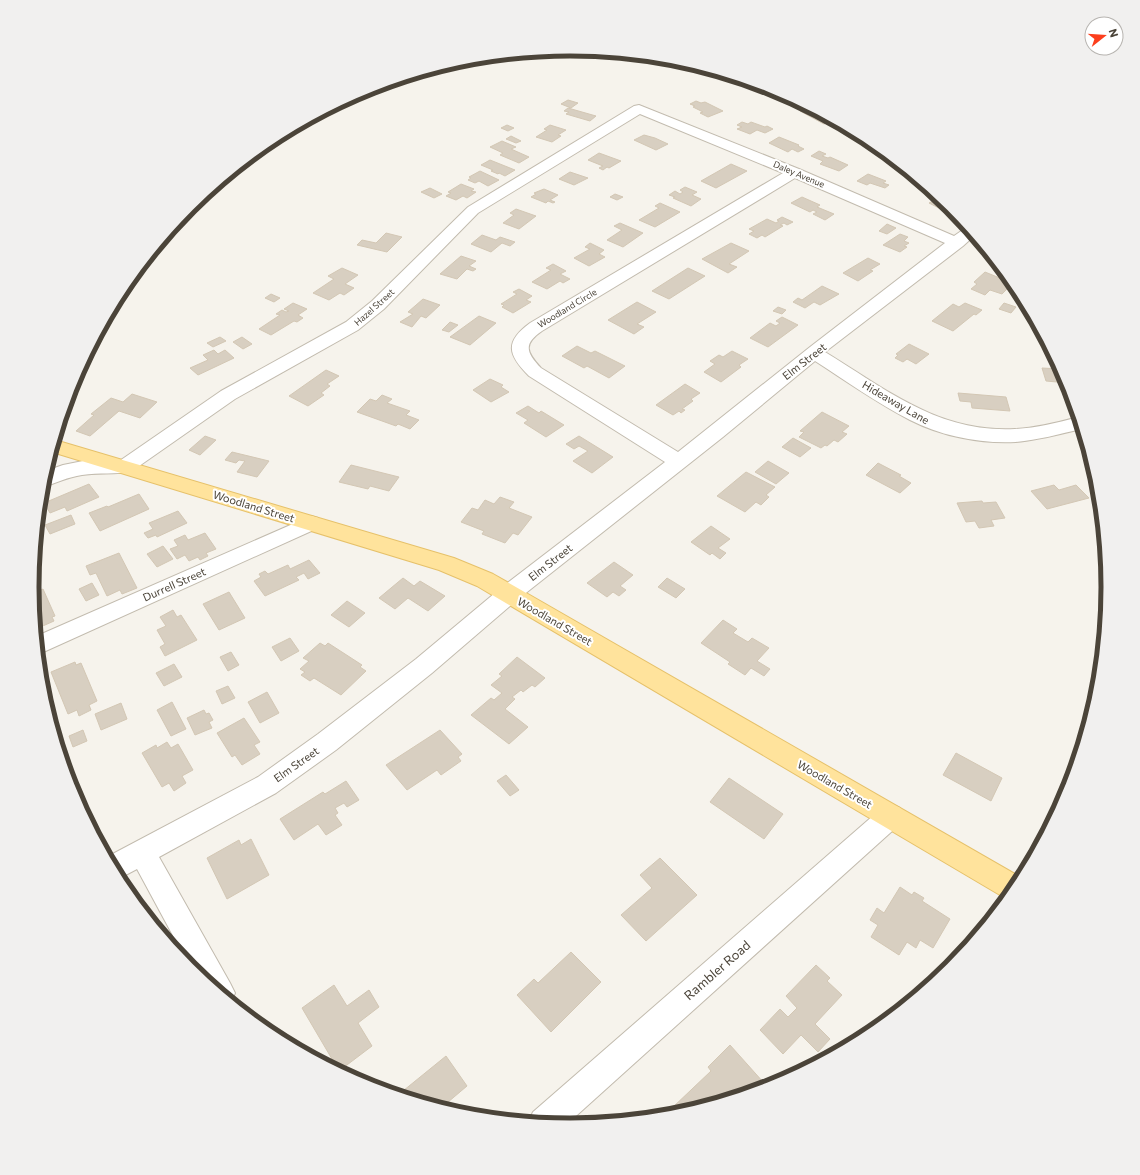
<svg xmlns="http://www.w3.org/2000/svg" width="1140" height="1175" font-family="Commissioner,sans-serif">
<rect width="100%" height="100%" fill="#f6f3ec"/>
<path fill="#d8cfc1" stroke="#d3c7b4" d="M775,90L776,91L798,102L790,105L765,94Z
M568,100L578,103L571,108L561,104Z
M696,101L701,103L705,102L723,111L708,117L700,113L703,112L693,107L695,106L690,104Z
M568,108L596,116L590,121L566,114L569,112L564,111Z
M809,108L832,121L824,124L800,111Z
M742,122L748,124L751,122L765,127L767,126L773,129L765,133L757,130L750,134L737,129L742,127L737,125Z
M507,125L514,128L508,131L501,128Z
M550,125L566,130L558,135L561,136L552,142L536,137L547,130L544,129Z
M644,135L655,138L668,144L656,150L634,140Z
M511,136L521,141L516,143L506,139Z
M779,137L799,145L798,146L804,149L798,152L792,149L788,152L769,143Z
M502,141L516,147L511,149L529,157L519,163L500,155L503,153L490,147Z
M819,151L826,154L822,156L828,158L830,157L848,165L839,171L820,164L823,161L811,156Z
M599,153L621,161L609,168L607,167L603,170L599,168L603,166L588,160Z
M490,160L515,170L505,176L499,173L498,174L491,171L493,170L481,165Z
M731,164L747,171L716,188L701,181Z
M480,171L499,180L488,186L479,181L475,183L468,180L471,178L469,177Z
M570,172L588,178L574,185L559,179Z
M868,174L886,181L883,183L889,185L885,188L870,183L867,185L857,181Z
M461,184L474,189L471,191L476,192L467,198L463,196L456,200L446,196L451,193L448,192Z
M685,187L697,192L692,195L701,199L691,206L673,198L675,197L669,195L675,191L680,194L683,192L680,190Z
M430,188L442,194L434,198L421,192Z
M544,189L558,195L550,200L555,202L553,203L548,201L546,203L531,197L536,194L534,193Z
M615,194L623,197L617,200L610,197Z
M802,197L820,205L817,207L834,214L825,220L813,214L817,212L813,210L810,212L791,203Z
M939,198L951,207L954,211L949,213L929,203Z
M660,203L680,212L655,227L639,220L659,208L655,206Z
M516,209L536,216L519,229L503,223L514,215L510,213Z
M782,217L793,222L787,225L784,223L780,225L783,226L765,237L762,235L757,238L749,234L754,231L749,229L767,219L776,223L779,221L777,220Z
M620,223L643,233L623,247L607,240L622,230L614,226Z
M887,224L896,228L887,234L879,231Z
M386,233L402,237L387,252L357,245L362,240L376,243Z
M900,234L908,237L904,241L909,243L904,246L907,247L900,252L883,245Z
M482,235L496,240L500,237L515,242L510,246L502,243L491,252L471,244Z
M590,243L604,250L599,254L605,257L589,266L574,258L590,249L585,247Z
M731,243L749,251L729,264L737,267L728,273L702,259Z
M461,256L476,261L469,266L476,269L473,271L467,269L457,279L440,274Z
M868,258L880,264L870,270L873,271L858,281L843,273Z
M553,264L566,271L560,274L570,279L563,283L560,281L547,289L532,282L551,270L546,268Z
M342,268L358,275L345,284L354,288L344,295L340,293L329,300L313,293L334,279L328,276Z
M688,268L705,276L669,299L652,291Z
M985,272L1012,283H1013L1002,294L990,290L985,295L971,289L977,284L974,282Z
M822,286L839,294L820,305L814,302L805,308L793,302L798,298L802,300Z
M519,289L532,296L526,300L531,302L513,313L502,307L504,305L501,304L517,294L513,292Z
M271,294L280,298L274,302L265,298Z
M423,299L440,305L426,318L421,316L412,327L400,322L413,314L408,312Z
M637,302L656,312L637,324L644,327L634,334L608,320Z
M293,303L307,309L298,315L303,318L297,322L294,321L271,335L259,329L280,315L276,314L282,310L286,312L289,311L284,309Z
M965,303L982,310L976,315L974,314L953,331L932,321L953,304L959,307Z
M1004,303L1016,307L1011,313L999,309Z
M778,307L786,310L782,314L773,311Z
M479,316L496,323L470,345L450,337Z
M782,317L798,325L768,347L750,338L770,323L776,326L780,323L776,321Z
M450,322L458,325L449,332L442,330Z
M220,337L226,341L213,347L207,343Z
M242,337L252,344L243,349L233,342Z
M909,344L929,354L916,364L907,359L903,362L895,358L898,355L896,354Z
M577,346L591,353L595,351L625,366L609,378L587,366L584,368L562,356Z
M214,350L218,354L225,350L234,358L198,375L190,368L208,360L203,355Z
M732,351L748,359L739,365L741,367L721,382L704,372L715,364L710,361L719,355L723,357Z
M1042,368L1060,369L1068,383L1046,381Z
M326,370L339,376L327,384L330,386L321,393L324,395L308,406L289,396Z
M490,379L503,385L501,387L509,392L491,402L473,390Z
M685,384L700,393L691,399L693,401L682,409L685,410L681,413L679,411L673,415L656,405Z
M958,393L1006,397L1010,411L972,408L971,402L960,401Z
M132,394L157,402L140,418L119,411L90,436L76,431L94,415L91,414L111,398L123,402Z
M382,395L392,399L387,403L410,411L406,415L419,420L410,429L398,424L396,426L357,412L370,399L376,401Z
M528,406L539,413L541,411L564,425L546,437L524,423L528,420L516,413Z
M822,412L849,426L842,432L847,434L838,442L834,440L827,446L825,445L821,448L799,437L804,432L800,431Z
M205,436L216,440L200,455L189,450Z
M579,436L613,457L592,473L573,461L588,451L579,446L574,449L566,444Z
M793,438L811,448L800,457L782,447Z
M232,452L269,461L257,477L237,472L245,461L239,460L236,463L225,460Z
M768,461L789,473L776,484L755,472Z
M878,463L901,475L899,476L911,483L900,493L866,475Z
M351,465L399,477L389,491L370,486L368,489L339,482Z
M746,472L775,487L766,495L769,497L761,505L756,502L745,512L717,496Z
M89,484L99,497L67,511L65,507L50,513L44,503Z
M1054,485L1059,490L1076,485L1089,498L1047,509L1031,491Z
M139,494L149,509L100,531L89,513L107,506L108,507Z
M500,497L514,502L509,508L532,517L518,535L513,533L505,543L482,534L484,531L461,522L472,508L478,510L485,500L494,504Z
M982,501L983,503L996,502L1005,518L991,520L994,526L979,528L975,521L966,522L957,503Z
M178,511L187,523L157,537L156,535L148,538L144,533L153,529L149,523Z
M71,515L75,524L50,534L45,525Z
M711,526L730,539L718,548L726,553L720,559L712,553L710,555L691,542Z
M205,533L216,549L206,553L208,556L200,560L198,557L189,561L185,555L177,559L170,549L178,546L174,540L185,535L188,540Z
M163,546L173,559L157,567L147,554Z
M119,553L137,588L122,594L120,590L107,596L96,573L90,575L86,566Z
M309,560L320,573L308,579L304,573L296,577L299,580L265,596L254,581L261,577L259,574L265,571L268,574L288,565L290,569Z
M614,562L633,575L620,586L626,590L619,596L613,592L607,597L587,583Z
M403,578L414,586L420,581L445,596L428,611L408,598L395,609L379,598Z
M667,578L685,589L676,598L658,587Z
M92,583L99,595L86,601L79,589Z
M43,589L55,616L52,617L54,621L36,629L33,594Z
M229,592L245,618L219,630L203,604Z
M347,601L365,613L349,627L331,615Z
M173,610L177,617L181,615L197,640L165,656L160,647L165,644L157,630L166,626L160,617Z
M723,620L737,629L733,633L748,642L752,638L769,648L757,661L770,669L764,676L751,668L745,675L728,664L730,662L701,643Z
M1101,634L1103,635L1102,648L1099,647Z
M290,638L299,651L281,661L272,647Z
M320,643L325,646L328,643L362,665L360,667L366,671L341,695L314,678L310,681L301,675L305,672L300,669L309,661L303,658Z
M231,652L239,665L228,671L220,657Z
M517,657L545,678L535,687L532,685L523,692L521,690L512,697L515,699L505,709L528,727L509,744L471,715L491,698L494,700L502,693L491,685L502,676L499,674Z
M75,662L76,665L81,663L97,701L89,705L91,710L79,716L77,710L68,714L51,672Z
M174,664L182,677L164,686L156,673Z
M228,686L235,698L222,704L216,691Z
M267,692L279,713L260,723L248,702Z
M172,702L186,729L171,736L157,710Z
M121,703L127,719L101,730L95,714Z
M204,710L206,714L209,713L213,720L209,722L212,728L195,735L187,718Z
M244,718L260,742L254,745L260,754L242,765L235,755L232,757L217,733Z
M83,730L87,741L73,747L69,736Z
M440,730L462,754L458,757L461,761L441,775L437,770L407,790L386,765Z
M167,742L171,748L178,744L193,770L182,776L186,783L174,791L169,783L162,787L142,753L156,745L157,748Z
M956,753L1002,778L991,801L943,775Z
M506,775L519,790L510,796L497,781Z
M729,778L783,814L764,839L710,802Z
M346,781L359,800L347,807L344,803L335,808L338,813L335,815L342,825L326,835L318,824L294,840L280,819L323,792L325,794Z
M76,787L95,835L73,793L72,789Z
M251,839L269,875L227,899L207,858L239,840L241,845Z
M660,858L697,895L646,941L621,915L652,888L640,875Z
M900,887L912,895L914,892L924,898L922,901L950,919L933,948L920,940L916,948L907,942L899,955L871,937L878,925L870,920L877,908L884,913Z
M571,952L601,982L551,1032L517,995L534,979L538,983Z
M816,965L830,978L827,981L842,995L815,1024L830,1039L818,1052L801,1035L783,1054L760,1030L780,1009L788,1017L797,1008L786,996Z
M334,985L347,1006L369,990L379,1007L358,1023L372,1046L339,1071L302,1008Z
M730,1045L764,1083L756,1091L677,1115L672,1108L711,1071L708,1067Z
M446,1056L467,1086L441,1108L398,1095Z"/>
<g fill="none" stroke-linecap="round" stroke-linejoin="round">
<defs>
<path id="minor" d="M639,105L799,169L954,236L967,227L974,236L963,246L825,352C887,390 939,433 1015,429C1036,428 1057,423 1078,417L1081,429C1060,434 1038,440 1016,442C981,444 941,436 910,420C877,403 846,381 815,361L723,437L517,600L432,673L336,750L276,793L159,857L230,983L235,993L231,1002L191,969L137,869L118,879L107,857L258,777L318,734L416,659L501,588L665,462L529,376C508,355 504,342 530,323L783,173L640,114L478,213L384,309L358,330L235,399L132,471C116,475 99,472 82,475C68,477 56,483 43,487L42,482L46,471L63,465L83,461L121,460L221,391L346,322L372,301L468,207L634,106ZM795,178L945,243L810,347L678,452L541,368C526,352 523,344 542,331Z
M311,516L318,518L321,523L318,528L39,654L37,636Z
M891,804L900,808L904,816L900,824L566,1125L529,1121L533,1112L882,808Z"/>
<path id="major" d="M55,440L454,558L493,574L1022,878L1007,899L1005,898L477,586L439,570L52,452Z"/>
</defs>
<use href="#minor" stroke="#c2bbae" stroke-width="2"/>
<use href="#major" stroke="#e6c16a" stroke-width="2"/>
<use href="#minor" fill="#fff" fill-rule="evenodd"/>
<use href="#major" fill="#ffe39c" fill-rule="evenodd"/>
</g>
<g text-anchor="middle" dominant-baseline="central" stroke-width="4" stroke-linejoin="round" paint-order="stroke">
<g font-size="9" fill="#4b4439" stroke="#fff">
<text transform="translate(799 174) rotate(23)">Daley Avenue</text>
<text transform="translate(374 307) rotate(-42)">Hazel Street</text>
<text transform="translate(567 308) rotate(-31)">Woodland Circle</text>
</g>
<g font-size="11" fill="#4b4439" stroke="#fff">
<text transform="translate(804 361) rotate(-38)">Elm Street</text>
<text transform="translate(896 402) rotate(30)">Hideaway Lane</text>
<text transform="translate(254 506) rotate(17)">Woodland Street</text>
<text transform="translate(550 562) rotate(-38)">Elm Street</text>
<text transform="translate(174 584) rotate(-24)">Durrell Street</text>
<text transform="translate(555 621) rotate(30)">Woodland Street</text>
<text transform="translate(296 764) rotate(-35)">Elm Street</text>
<text transform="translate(835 784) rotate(30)">Woodland Street</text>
</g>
<g font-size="13" fill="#4b4439" stroke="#fff">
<text transform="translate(717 970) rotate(-41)">Rambler Road</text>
</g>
</g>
<path d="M0 0H1140V1175H0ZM39 587a531 531 0 1 1 1062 0a531 531 0 1 1-1062 0Z" fill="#f1f0ef" fill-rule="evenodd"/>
<path fill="none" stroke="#4b4439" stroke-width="5" d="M39 587a531 531 0 1 1 1062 0a531 531 0 1 1-1062 0Z"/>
<g transform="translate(1104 36) rotate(73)"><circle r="19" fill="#ffffff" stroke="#b7b4b0"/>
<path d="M0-3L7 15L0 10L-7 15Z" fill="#fc3f1d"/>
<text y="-6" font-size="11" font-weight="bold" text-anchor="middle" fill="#4b4439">N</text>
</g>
</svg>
